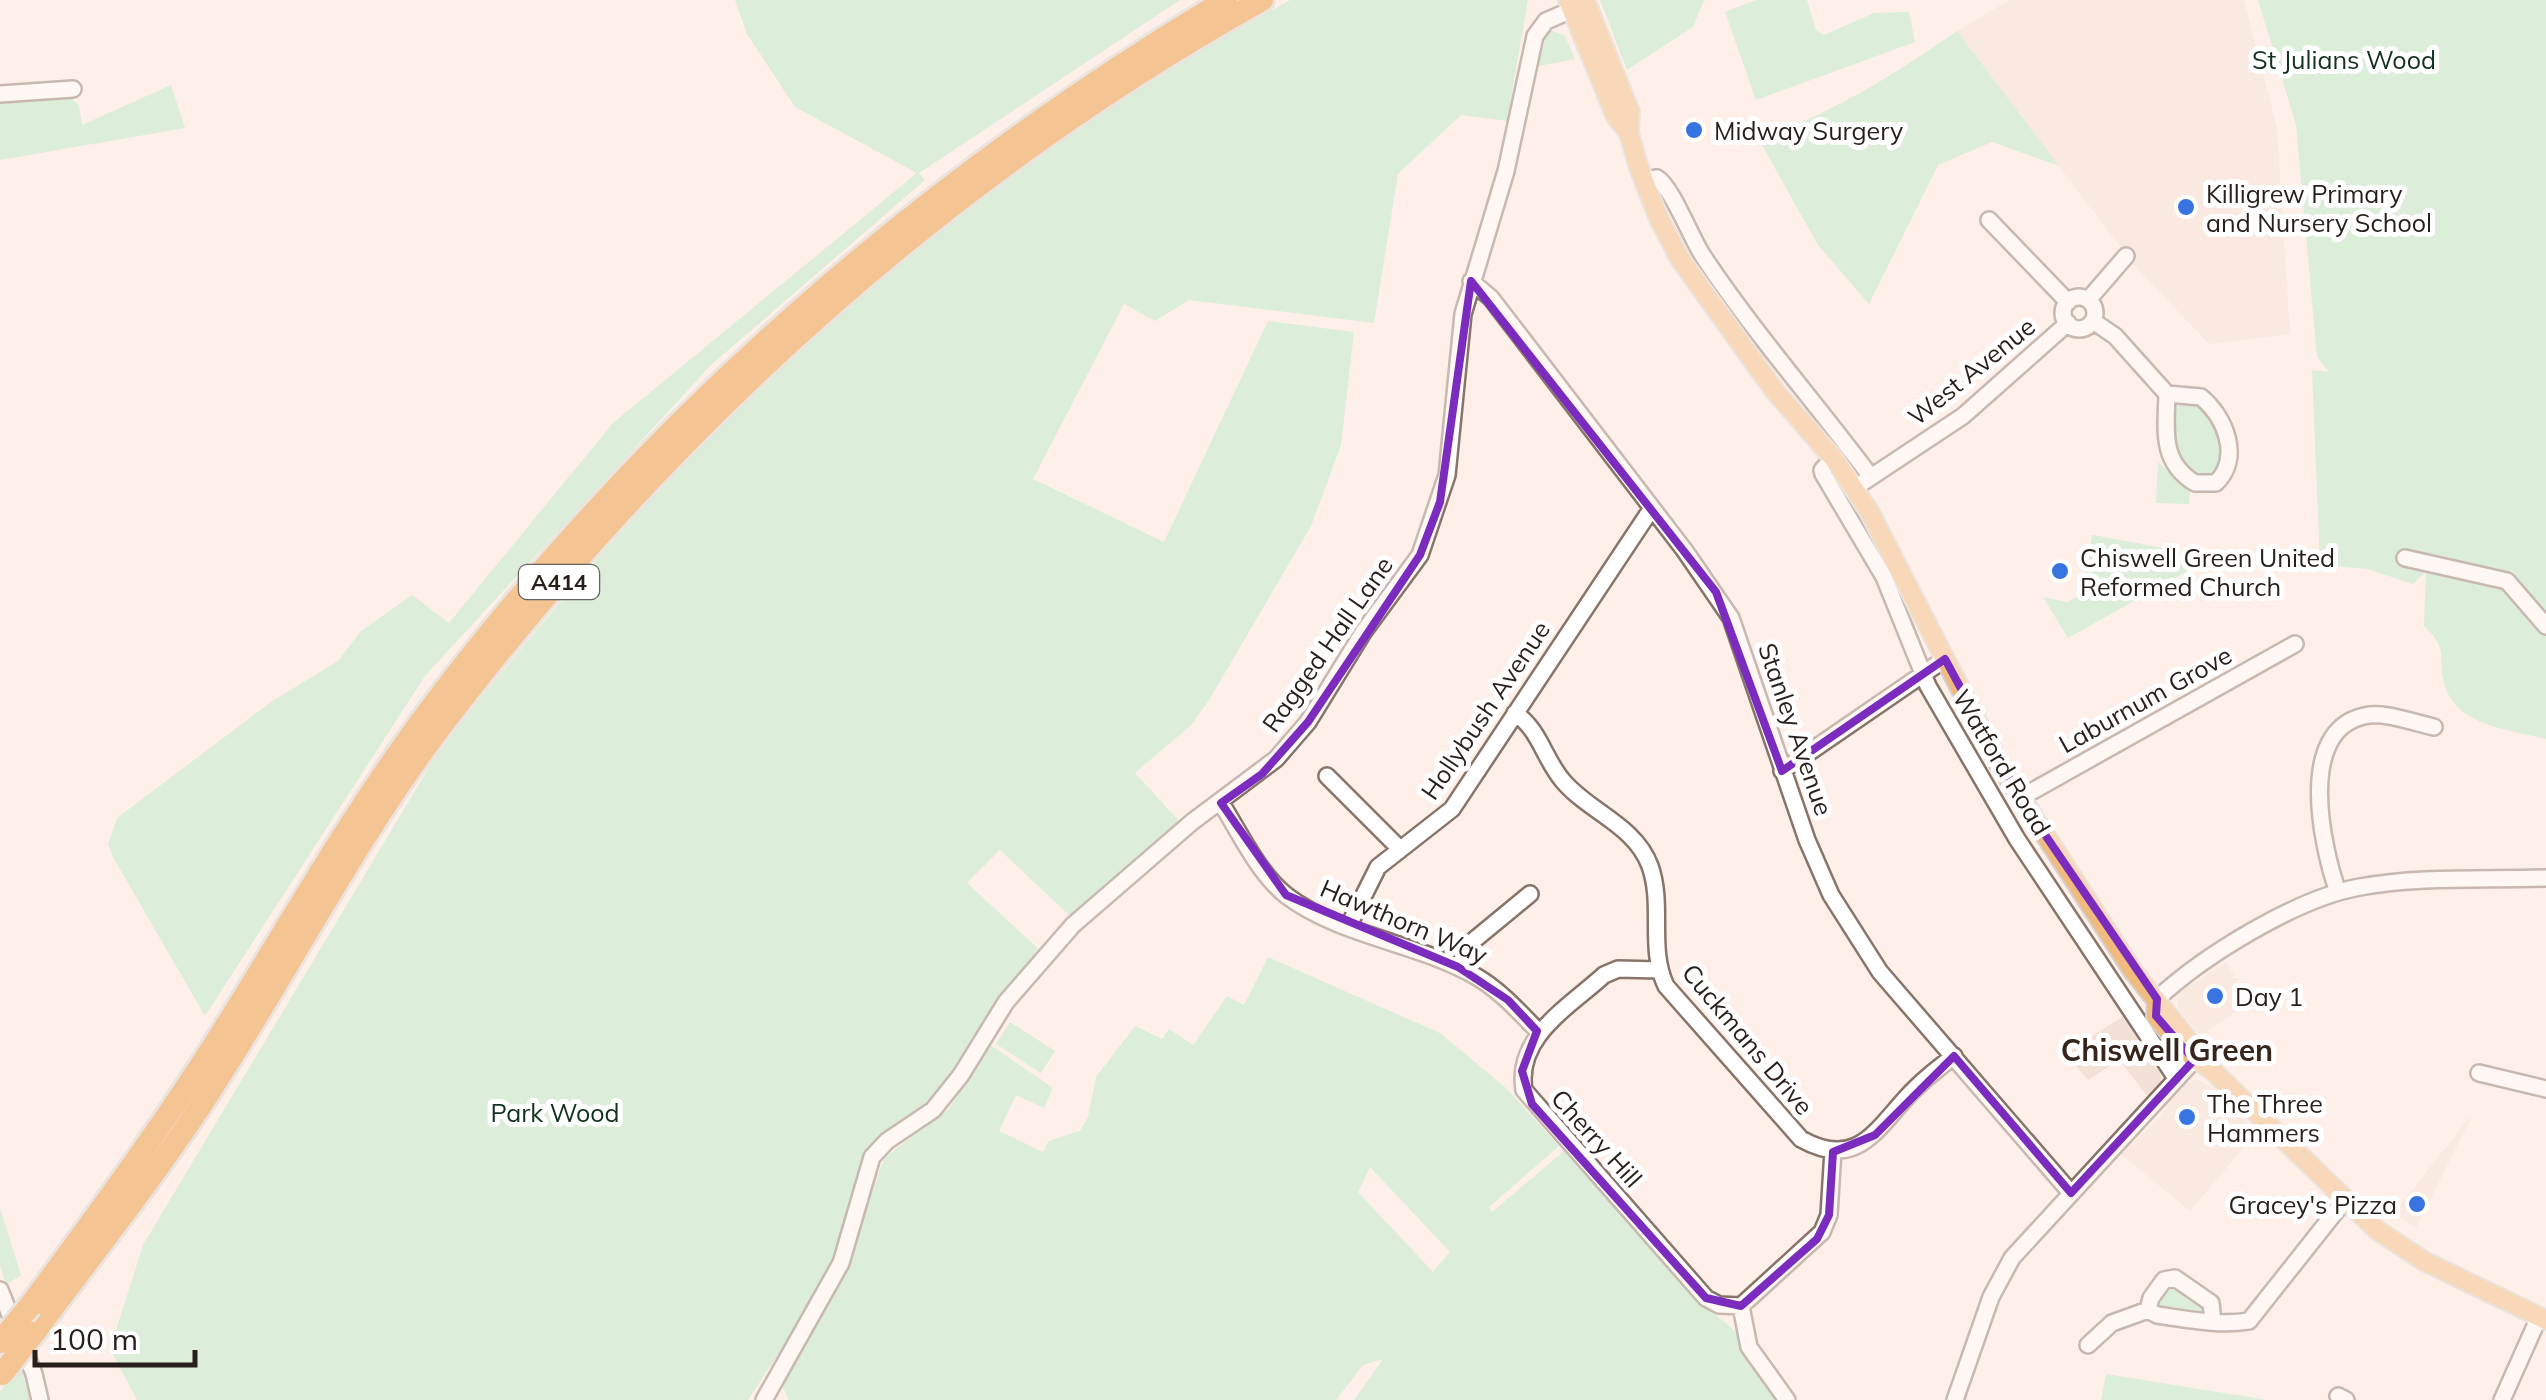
<svg xmlns="http://www.w3.org/2000/svg" width="2546" height="1400" font-family="Mulish,sans-serif">
<rect width="100%" height="100%" fill="#fef0e9"/>
<path fill="#f3e0d7" d="M2010,0H2244L2277,128L2290,334L2209,344L2131,262L1957,31Z
M2226,962L2251,1002L2200,1036L2177,1007L2179,993Z
M2123,1016L2161,1075V1082L2149,1098L2119,1060L2088,1080L2065,1054Z
M2195,1079L2217,1090L2257,1132L2190,1211L2121,1154L2158,1119L2177,1089Z
M2469,1118H2471L2416,1228L2394,1213Z"/>
<path fill="#b3e8c5" fill-rule="evenodd" d="M735,0H1180L919,173L925,180L711,365L425,676L205,1016L113,857L108,844L117,818L271,702L338,661L361,631L412,595L449,623L613,423L917,173L795,107L747,34Z
M1290,0H1528L1507,121L1461,115L1398,174L1374,323L1189,300L1155,321L1124,304L1033,479L1164,542L1268,321L1354,332L1341,445L1311,526L1209,700L1192,724L1135,773L1179,821L1072,918L1000,850L967,883L1043,953L971,1040L941,1093L870,1149L856,1204L816,1297L748,1400H137L110,1349L143,1245L440,749C593,556 758,368 951,215C1056,132 1174,66 1290,0Z
M1600,0H1704L1693,27L1627,70Z
M1756,0H1807L1816,30L1824,35L1874,13L1909,12L1915,42L1756,100L1725,12Z
M2258,0H2546V739C2512,730 2460,727 2446,689C2435,659 2452,652 2424,626L2426,571L2413,584L2367,569L2320,565L2312,370L2329,372L2317,357L2296,125Z
M1548,29L1565,36L1575,59L1538,66Z
M1957,31L2059,166L1992,142L1938,165L1869,304L1818,245L1758,138C1831,115 1895,74 1957,31Z
M171,85L185,128L0,160V102L66,94L79,105L82,125Z
M2190,397L2221,424C2222,447 2227,464 2207,480L2190,474L2173,456V401Z
M2158,462L2190,492L2189,504L2156,503Z
M2092,535H2093L2213,557L2068,638L2043,597L2067,602L2081,594Z
M1268,957L1440,1033L1506,1088L1559,1146L1489,1207L1492,1212L1564,1151L1704,1305L1735,1331L1775,1400H1354L1383,1359L1363,1365L1336,1400H789L783,1388L788,1366L847,1266L884,1158L949,1109L989,1044L1053,1088L1044,1108L1016,1095L999,1131L1043,1152L1049,1141L1080,1131L1088,1117L1096,1077L1135,1026L1162,1039L1169,1029L1193,1045L1227,996L1244,1005ZM1370,1167L1450,1252L1433,1272L1358,1192Z
M1010,1022L1055,1051L1041,1073L996,1044Z
M0,1208L21,1275L6,1285L0,1264Z
M2168,1281L2209,1305L2208,1316L2157,1308L2154,1300Z
M20,1366L31,1400H0V1392Z
M2106,1374L2255,1398L2267,1400H2101Z"/>
<g fill="none" stroke-linecap="round" stroke-linejoin="round">
<defs>
<path id="minor" d="M0,94L73,89
M1644,180L1657,178C1672,187 1691,238 1703,256C1754,333 1816,403 1871,477
M1989,220L2068,302
M1471,281L1491,298L1685,551L1731,618L1807,840L1831,895L1880,972L2071,1193
M2063 313a16 16 0 1 1 32 0a16 16 0 1 1-32 0Z
M2088,300L2126,256
M2093,321L2115,336L2167,394C2166,429 2160,462 2195,483H2216C2242,457 2225,417 2201,397L2167,394
M1833,458L1822,470L1823,474L1884,577L1928,686L2017,839L2176,1078
M1862,483L1963,416L2068,323
M2405,558L2507,581L2546,626
M1515,713C1540,730 1544,759 1563,781C1589,812 1635,825 1650,866C1664,905 1648,948 1666,986L1801,1139C1855,1169 1874,1133 1906,1098C1920,1082 1937,1069 1954,1056
M1782,771L1945,659
M1327,776L1399,848
M2020,798L2295,644
M1221,803C1240,833 1258,873 1287,896C1342,937 1419,943 1477,977C1502,992 1520,1013 1540,1033
M2338,892C2322,847 2296,731 2364,716C2385,711 2414,723 2434,727
M1349,925L1378,867L1452,809L1652,508
M1458,967L1473,941L1530,894
M1659,970L1618,969L1604,975C1569,1007 1515,1037 1524,1090L1706,1298L1719,1305L1741,1306
M2157,999C2203,956 2297,898 2360,887C2420,876 2485,880 2546,878
M2479,1073L2546,1089
M0,1290L34,1374L40,1400
M1741,1306L1822,1232L1829,1215L1833,1150
M1741,1306L1749,1347L1787,1400
M2213,1322L2211,1303L2175,1278L2164,1280L2151,1298L2148,1310L2157,1315C2187,1319 2218,1326 2249,1321L2344,1201
M2088,1345L2112,1323L2148,1310
M2338,1396L2346,1400
M764,1400L841,1263L872,1157L887,1141L933,1110L961,1075L1006,1002L1073,925L1192,822L1276,759L1308,722L1364,631L1420,555L1447,475L1463,314L1506,171L1535,36L1546,21L1583,5
M1955,1400L1991,1297L2012,1258L2194,1060
M2502,1400L2539,1317"/>
<path id="major" d="M1568,0L1616,117L1629,133
M1585,0L1630,112L1629,133L1639,168L1659,219L1680,259L1774,390L1833,458L1869,511L1998,762L2133,971L2192,1045L2194,1060
M2157,1002L2156,1016L2182,1048L2214,1072L2377,1230L2424,1261L2546,1320"/>
<path id="highway" d="M30,1306C98,1214 165,1123 226,1026C293,919 355,809 431,708C648,421 918,184 1226,0
M34,1333C87,1261 144,1191 193,1117C280,988 350,845 445,721C669,429 940,180 1262,0"/>
</defs>
<use href="#minor" stroke="#887469" stroke-width="20"/>
<use href="#major" stroke="#d4d2d1" stroke-width="22"/>
<use href="#highway" stroke="#d4d2d1" stroke-width="28"/>
<use href="#minor" stroke="#fff" stroke-width="15"/>
<use href="#major" stroke="#f1bb7f" stroke-width="18"/>
<use href="#highway" stroke="#e88e2a" stroke-width="22"/>
<defs>
<path id="highway-bridge" d="M0,1342L30,1306
M2,1374L34,1333"/>
</defs>
<use href="#highway-bridge" stroke="#d4d2d1" stroke-width="28" stroke-linecap="butt"/>
<use href="#highway-bridge" stroke="#e88e2a" stroke-width="22"/>
</g>
<path d="M0 0H2546V1400H0ZM1471,281L1716,592L1782,771L1945,659L2020,798L2157,999L2156,1016L2194,1060L2071,1193L1954,1056L1875,1135L1833,1152L1829,1215L1817,1239L1741,1306L1706,1298L1532,1104L1522,1071L1537,1031L1508,1000L1458,967L1286,895L1221,803L1262,774L1308,722L1420,555L1440,502Z" fill="#fef0e9" fill-opacity=".55" fill-rule="evenodd"/>
<path fill="none" stroke="#7b2cbf" stroke-width="8" stroke-linejoin="round" d="M1471,281L1716,592L1782,771L1945,659L2020,798L2157,999L2156,1016L2194,1060L2071,1193L1954,1056L1875,1135L1833,1152L1829,1215L1817,1239L1741,1306L1706,1298L1532,1104L1522,1071L1537,1031L1508,1000L1458,967L1286,895L1221,803L1262,774L1308,722L1420,555L1440,502Z"/>
<g fill="#3873e2" stroke="#fff" stroke-width="4">
<circle cx="1694" cy="130" r="10"/>
<circle cx="2186" cy="207" r="10"/>
<circle cx="2060" cy="571" r="10"/>
<circle cx="2215" cy="996" r="10"/>
<circle cx="2187" cy="1117" r="10"/>
<circle cx="2417" cy="1204" r="10"/>
</g>
<g text-anchor="middle" dominant-baseline="central" stroke-width="10" stroke-linejoin="round" paint-order="stroke">
<rect fill="#fff" stroke="#68625f" stroke-width="2.5" x="519" y="565" width="80" height="34" rx="8"/>
<g font-size="22" font-weight="bold" fill="#271f1b">
<text x="559" y="582">A414</text>
</g>
<g font-size="25" fill="#12311f" stroke="#fff">
<text x="2344" y="59">St Julians Wood</text>
<text x="555" y="1112">Park Wood</text>
</g>
<g font-size="25" fill="#271f1b" stroke="#fff" text-anchor="start">
<text x="1714" y="130">Midway Surgery</text>
<text x="2206" y="193">Killigrew Primary<tspan x="2206" dy="29">and Nursery School</tspan></text>
<text x="2080" y="557">Chiswell Green United<tspan x="2080" dy="29">Reformed Church</tspan></text>
<text x="2235" y="996">Day 1</text>
<text x="2207" y="1103">The Three<tspan x="2207" dy="29">Hammers</tspan></text>
<text x="2397" y="1204" text-anchor="end">Gracey's Pizza</text>
</g>
<g font-size="25" fill="#271f1b" stroke="#fff">
<text transform="translate(1971 371) rotate(-39)">West Avenue</text>
<text transform="translate(1327 644) rotate(-55)">Ragged Hall Lane</text>
<text transform="translate(2145 699) rotate(-29)">Laburnum Grove</text>
<text transform="translate(1485 710) rotate(-56)">Hollybush Avenue</text>
<text transform="translate(1796 729) rotate(71)">Stanley Avenue</text>
<text transform="translate(2002 762) rotate(59)">Watford Road</text>
<text transform="translate(1404 921) rotate(23)">Hawthorn Way</text>
<text transform="translate(1748 1039) rotate(50)">Cuckmans Drive</text>
<text transform="translate(1597 1138) rotate(48)">Cherry Hill</text>
</g>
<g font-size="30" font-weight="bold" fill="#35251c" stroke="#fff">
<text x="2167" y="1050">Chiswell Green</text>
</g>
</g>
<path d="M35 1350v15h160v-15" fill="none" stroke="#271f1b" stroke-width="5"/>
<text x="50" y="1350" font-size="30" fill="#271f1b" stroke="#ffffff" stroke-width="8" paint-order="stroke">100 m</text>
</svg>
